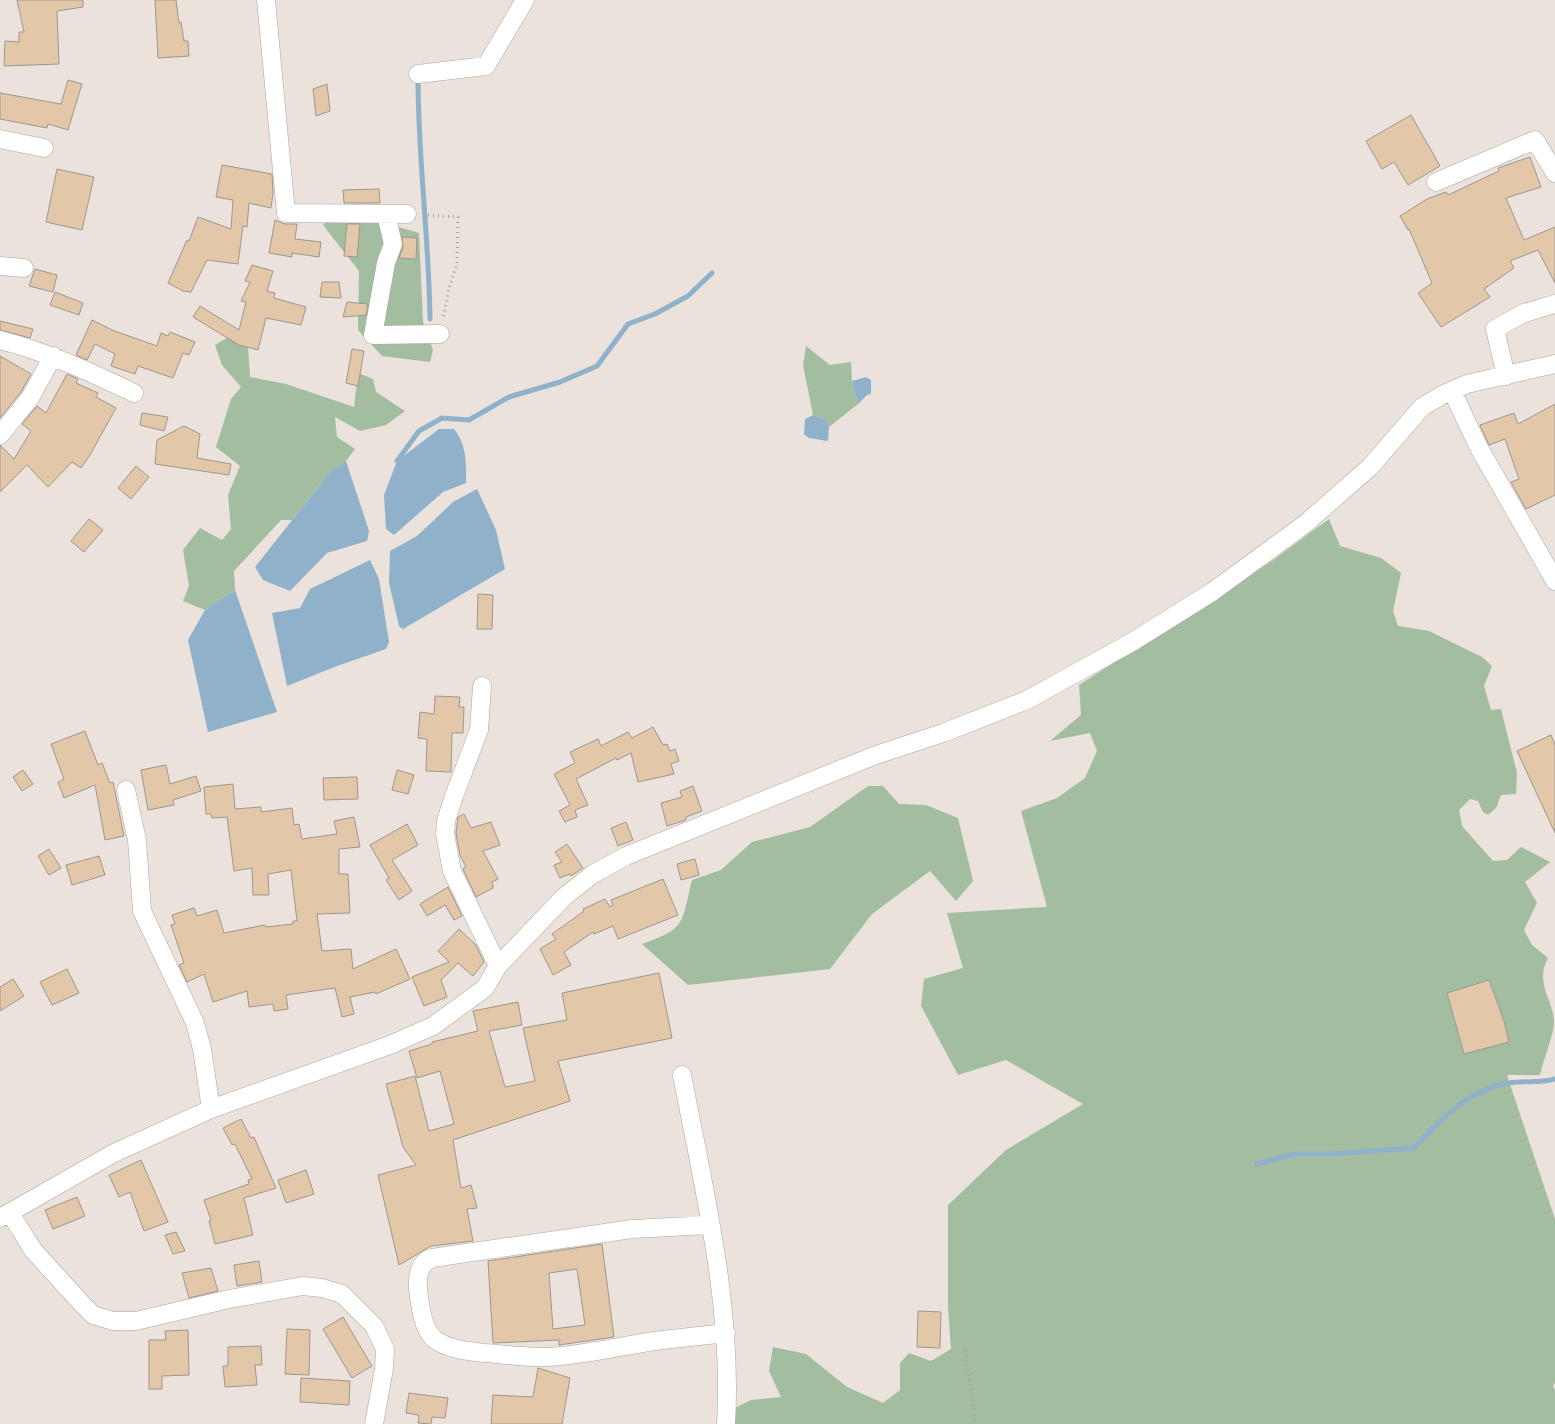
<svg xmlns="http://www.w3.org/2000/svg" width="1555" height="1424" font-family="'Varela Round',sans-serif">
<rect width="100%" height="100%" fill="#eae2db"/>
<path fill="#a3bda1" d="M340,210L419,233L423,322L433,350L430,362L382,356L358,330L359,271L323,225Z
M232,335L248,346L250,377L286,384L354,407L358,373L373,379L376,392L405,411L386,425L360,431L335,417L337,437L355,449L346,461L331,471L292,520H281L234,571L235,590L205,610L183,601L189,586L183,550L200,528L222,540L231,529L228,495L240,466L216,447L231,399L241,387L222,365L215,345Z
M806,346L830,365L851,362L852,381L858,404L829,427L826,419L813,415L803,365Z
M1329,519L1340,546L1381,558L1401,573L1393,611L1398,626L1429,631L1482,657L1492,666L1484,686L1491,710L1501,709L1517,773L1516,794L1501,795L1496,808L1488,815L1483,812L1478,801L1470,799L1459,810L1462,826L1493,861L1507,860L1521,847L1550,862L1525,882L1537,903L1524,930L1532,945L1548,958C1534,983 1554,1001 1554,1022C1554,1034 1543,1061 1540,1075H1507L1555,1219V1383L1553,1386L1555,1390V1424H732L735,1408L751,1400L781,1397L769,1371L773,1347L806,1354L847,1387L883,1403L900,1390V1363L909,1353L931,1361L951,1349L948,1307V1205L1006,1150L1083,1104L1006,1060L958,1075L921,1006L924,979L963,968L947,913L1047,907L1021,811L1057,798L1085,778L1097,751L1090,733L1050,741L1081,715L1079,685L1269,563Z
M868,786H883L899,804L926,805L958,818L973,881L956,901L930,871L872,914L830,969L688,985L642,944C687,928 681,924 692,880L721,870L752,842L810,827Z"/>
<path fill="#8fb1ca" d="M866,377L871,380V394L867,395L858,404L852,381Z
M813,415L826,419L829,427L828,441L809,438L804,434L805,419Z
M439,429H454C467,445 466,463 466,483L443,492L394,535L386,529L384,495L397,461Z
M346,461L369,531L367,541L327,553L290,591L263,580L255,567L331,471Z
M477,489L496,530L505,569L403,629L399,626L389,583L390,551L417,536L453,502Z
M370,560L379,579L389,642L386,649L337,666L287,686L272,613L300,608L310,589Z
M235,590L277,712L208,732L188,640L205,610Z"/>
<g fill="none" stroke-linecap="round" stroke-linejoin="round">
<path stroke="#8fb1ca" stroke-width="5" d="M418,78C418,159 429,238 430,319
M397,461L419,431L442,418L469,420L509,397L560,382L597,366L628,324L655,314L688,296L712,273
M1257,1164L1294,1154H1330L1414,1148C1440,1120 1469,1089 1509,1083C1525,1080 1539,1084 1555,1079"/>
</g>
<path fill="#e3c7a9" stroke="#9d9790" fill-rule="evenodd" d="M17,0H83V7L57,11L59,64L4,66L5,41L19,42V32H24Z
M155,0H176L179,23L181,22L184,41H188L189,56L158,58Z
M68,80L82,84L68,130L48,124L47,128L0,119V93L61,104Z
M327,84L330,111L316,116L313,89Z
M1411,115L1440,166L1408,185L1394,162L1382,169L1366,141Z
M1530,157L1541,187L1506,198L1524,240L1555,227V283L1538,250L1510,261L1514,268L1484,289L1490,297L1441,327L1418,293L1432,283L1409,229L1408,230L1400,216L1427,199L1446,192L1448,195L1499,171L1498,168Z
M222,165L272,174L273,193L271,208L249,203L247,227L243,226L238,264L207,260L191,292L183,291L168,283L187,240L189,241L198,217L231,229L233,200L216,197Z
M57,169L94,177L82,230L46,222Z
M379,189L380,203H344L343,190Z
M275,220L285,224H297L295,239L321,242L319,257L292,253V257L269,253Z
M347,224H360L357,257L344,256Z
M402,237L417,238L416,259L399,258L403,247Z
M252,265L273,271L267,291L275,293L274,298L306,307L301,325L266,318L258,350L239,345L193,317L200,306L239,330L246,302L241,301L250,282L245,281Z
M35,269L57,275L53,292L29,286Z
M322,282H339L341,298L320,297Z
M55,292L83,303L79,315L50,305Z
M347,302L368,304L366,315L343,317Z
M92,320L112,330L157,346L161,333L168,336L170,332L195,342L189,355L183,353L173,378L138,366L135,374L111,366L115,354L95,344L87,360L76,355Z
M0,321L33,329L30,338L0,330Z
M352,349L364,351L358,386L346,383Z
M0,356L31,374L21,392L0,418Z
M67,374L78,379L76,383L98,393L96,397L116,408L90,455L81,468L72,462L48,487L27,465L0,492V445L14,459L31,431L22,424L37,406L46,413Z
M1555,404V495L1526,509L1511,482L1519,479L1505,439L1489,445L1480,425L1514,413L1518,424Z
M142,413L168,417L164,431L140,425Z
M184,426L200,434L197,458L231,464L229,475L155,464L157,440Z
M136,466L149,477L131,499L118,488Z
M89,519L103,530L84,552L71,541Z
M478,594L493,595L492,629H477Z
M435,696L460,697L459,707H464L463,733H452L451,772L426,771L427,739L418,738L420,712L434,714Z
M653,727L663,745L667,744L670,751L675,749L679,761L671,764L674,774L638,782L631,753L617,760L616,758L576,779L588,805L575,810L577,817L565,822L559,811L570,805L554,774L575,763L570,752L598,739L601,746L628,732L632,738Z
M85,731L98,765L102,763L110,783L113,782L124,836L105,840L95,785L64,798L58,782L64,779L51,744Z
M1551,735L1555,745V833L1517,751Z
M166,765L170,784L196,776L201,791L173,800L174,805L148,810L141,770Z
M23,770L33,784L22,791L13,777Z
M397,770L414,775L408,794L392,790Z
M357,777L358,799L324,800L323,778Z
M233,784L235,809L261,807V812L292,808L294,825L299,824L302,839L337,834L334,821L354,817L360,847L339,849V874H348L350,913L317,914L322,951L351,949L353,969L396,949L410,979L376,994L375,992L350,997L354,1014L342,1017L335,988L286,995L288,1009L274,1011L273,1004L249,1007L247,991L213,1002L204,974L187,982L179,965L184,963L171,925L175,924L172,915L194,908L197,916L217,910L224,933L265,925L266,927L293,924V921H297L291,870L268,874L269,895H253L252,868L234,871L227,817L212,818L211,814H206L204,787Z
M693,786L702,811L686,817V820L667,826L661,803L682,797L680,791Z
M464,814L471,828L491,822L500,845L483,851L498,879L492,882L493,888L476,897L463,869L466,867L460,855L456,833L458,817Z
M626,822L633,840L618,846L611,828Z
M407,824L418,845L392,860L412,891L399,900L386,880L389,878L370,845Z
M567,844L583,868L571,876L570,874L560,878L554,865L562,862L555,852Z
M49,849L61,868L49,875L38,856Z
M99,856L105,875L72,885L66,865Z
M695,859L699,875L681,880L677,864Z
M663,879L678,915L618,939L613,926L594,934L593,932L564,952L571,965L553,975L540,949L556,939L552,934L584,911L583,909L605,899L610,907L613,905L611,900Z
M448,887L462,916L454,920L445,905L427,916L420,904Z
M459,929L476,945L484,962L473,976L458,963L441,980L447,997L424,1006L412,977L449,962L438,951Z
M67,969L79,993L52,1005L40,982Z
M659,973L672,1038L558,1061L570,1101L453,1140L461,1188L471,1185L477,1208L467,1209L473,1241L431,1246L399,1265L378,1175L416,1165L403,1147L386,1084L415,1076L429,1131L454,1124L440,1071L417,1078L409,1051L432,1044V1042L478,1031L473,1011L518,1002L522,1025L489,1031L505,1087L535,1081L523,1028L567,1020L562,993Z
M13,979L24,996L0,1011V987Z
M1489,980L1504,1021L1509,1042L1464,1054L1447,993Z
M241,1119L251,1138L254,1137L276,1188L244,1198L253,1235L215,1244L209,1221L211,1220L204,1200L249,1184L248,1180L252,1179L235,1144L232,1145L223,1128Z
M141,1160L168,1222L144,1231L130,1192L119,1197L109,1175Z
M306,1170L314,1194L286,1203L278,1180Z
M77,1197L85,1216L53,1229L45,1210Z
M176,1232L185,1251L173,1254L165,1235Z
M602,1244L614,1337L559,1345V1340L493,1343L488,1261ZM577,1269L585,1325L553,1329L549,1273Z
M259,1261L262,1282L237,1286L234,1265Z
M211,1268L218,1291L189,1298L182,1273Z
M918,1311L941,1312L940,1348L917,1347Z
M343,1317L372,1366L352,1378L323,1329Z
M287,1329L310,1330L309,1375L285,1374Z
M188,1330L189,1375L162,1376V1389H149V1340H166L165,1331Z
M261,1346L262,1365H255L257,1385L225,1387L223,1366H228V1347Z
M538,1368L570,1378L562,1424H491L493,1395L533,1397Z
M301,1378L350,1381L349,1405L300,1402Z
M409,1393L448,1398L445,1418L432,1417L431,1424L418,1423L419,1415L406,1413Z"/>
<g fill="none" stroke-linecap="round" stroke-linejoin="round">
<defs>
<path id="street" d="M266,0L286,213L407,214
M418,74L486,66L525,0
M0,139L44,148
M1436,182L1535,140L1555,173
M386,214L393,244L386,263L373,335L440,334
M0,266L24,268
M0,340C47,352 90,372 134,393
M1506,376L1495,329L1524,313L1555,304
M1452,391L1479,448L1555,581
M0,435L30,398L53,356
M482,686L479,730L454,796L446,821L445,834L452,871L498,966
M126,790L137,840L142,911L195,1023L202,1049L211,1109
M682,1075C704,1190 733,1307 726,1424
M10,1213L33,1250L82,1304L93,1315L113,1321H136L229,1299L303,1286L322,1288L342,1294L374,1326L385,1349L384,1369L374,1424
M0,1218L114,1153L211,1109L390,1045L433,1026L485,988L498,966L564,897L593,874L626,856L876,755L943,733L1027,700L1132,642L1212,592L1305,524L1370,467L1422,407L1444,394L1467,384L1555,364
M710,1225L632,1229L432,1258C419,1263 417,1276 418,1289C420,1304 422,1328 434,1339C449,1350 467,1351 485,1353C510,1355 535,1359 561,1356C592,1353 623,1346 654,1341C678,1338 702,1336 726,1333"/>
</defs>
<use href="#street" stroke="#aca59f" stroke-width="19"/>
<path stroke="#a8a29c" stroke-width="3" stroke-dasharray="1 4" stroke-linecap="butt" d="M423,215L458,217L457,264L449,288L443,319
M965,1350L976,1424"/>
<use href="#street" stroke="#fff" stroke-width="18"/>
</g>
</svg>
